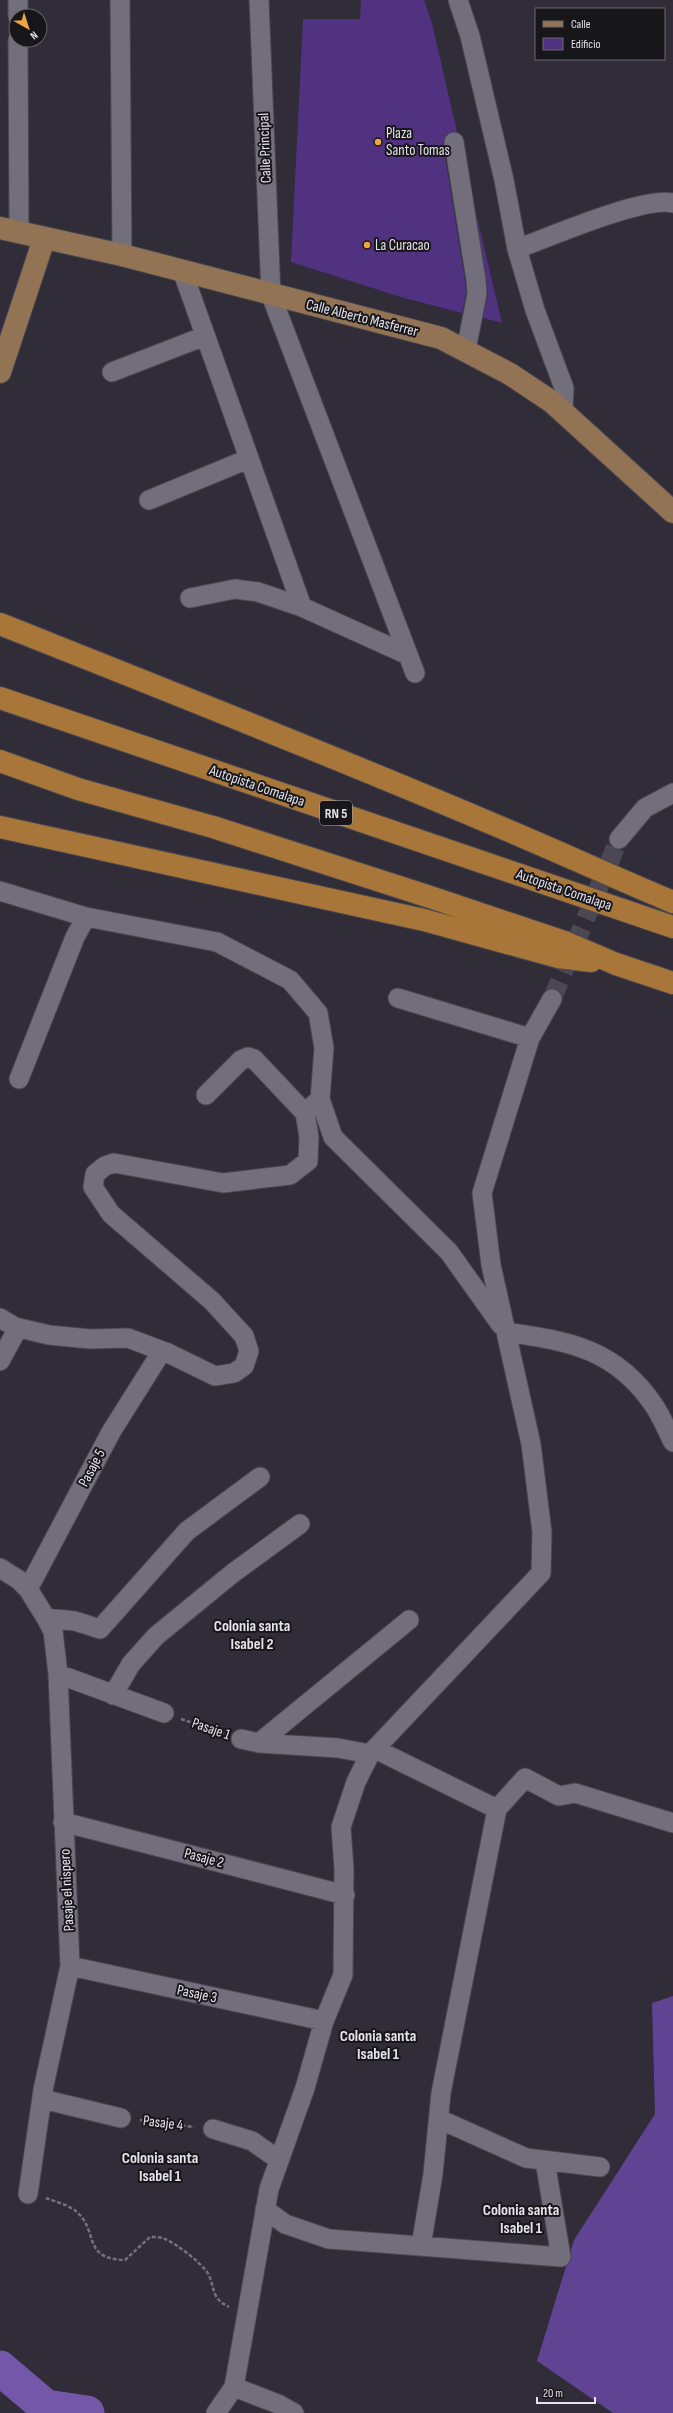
<svg xmlns="http://www.w3.org/2000/svg" width="673" height="2413" font-family="'Sofia Sans Condensed',sans-serif">
<rect width="100%" height="100%" fill="#302c38"/>
<path fill="#604393" d="M673,1996V2413H613L537,2361L574,2240L655,2114L652,2003Z"/>
<g fill="none" stroke-linecap="round" stroke-linejoin="round">
<path stroke="#7457a9" stroke-width="35" d="M0,2368L46,2407L87,2413"/>
</g>
<path fill="#503281" d="M361,0H424L432,23L457,132L447,134L443,144L465,281L466,293L462,313L404,298L291,262L303,19H360Z
M476,213L502,323L483,318L488,293Z"/>
<g fill="none" stroke-linecap="round" stroke-linejoin="round">
<path stroke="#4b4853" stroke-width="19" stroke-dasharray="19 10" stroke-linecap="butt" d="M552,999L619,839"/>
<defs>
<path id="minor" d="M18,0V16
M120,0L122,255
M259,0L271,295L415,673
M458,0L470,36L504,180L517,249L535,310L564,388L563,411
M18,40L19,232
M454,142L476,280L477,294L466,350
M517,249C549,237 644,196 673,203
M182,270L302,607
M112,372L205,336
M149,500L248,459
M190,598L235,589L258,592L302,607L408,655
M619,839L645,808L673,793
M0,891L86,917L217,942L290,980L318,1013L324,1048L320,1099L333,1137L449,1252L501,1325
M398,998L530,1038
M19,1079L75,937L86,917
M206,1095L241,1060L248,1057L254,1059L305,1113
M0,1318L15,1327L49,1335L90,1339L128,1338L168,1353L215,1376L234,1373L244,1366L249,1351L244,1336L212,1301L111,1214L93,1187L95,1174L105,1166L114,1163L223,1183L290,1175L308,1161L309,1137L305,1113L320,1099
M506,1332C569,1341 617,1349 655,1407C662,1418 667,1430 673,1442
M0,1361L18,1328
M0,1568L19,1580L28,1589L46,1618L53,1631L58,1674L70,1966L43,2090L28,2194
M28,1589L111,1432L162,1351
M46,1618L75,1621L100,1629L187,1531L260,1477
M58,1674L164,1713
M113,1695L131,1664L156,1636L233,1573L300,1524
M241,1739L259,1743L338,1748L370,1754
M259,1743L409,1620
M375,1749L497,1809
M63,1822L345,1895
M70,1966L324,2021
M42,2099L121,2118
M439,2119L526,2158L600,2167
M213,2129L252,2141L279,2160
M265,2209L285,2224L329,2239L561,2257L545,2161
M421,2246L433,2174L441,2093L497,1809L525,1778L559,1796L575,1793L673,1823
M234,2387L278,2404L294,2413
M216,2413L234,2387L269,2189L305,2088L324,2021L343,1975L344,1869L341,1827L356,1782L370,1754L541,1573L542,1532L531,1444L491,1265L482,1193L530,1038L552,999"/>
<path id="major" d="M0,228L122,255L441,338L510,374L552,402L673,512
M0,372L44,239"/>
<path id="highway" d="M0,624C166,690 331,755 495,825C555,850 613,877 673,902
M0,698L673,927
M0,761L78,789L213,827L427,896L567,943L616,964L673,983
M0,827L424,920L558,957L591,961"/>
</defs>
<use href="#minor" stroke="#494750" stroke-width="21"/>
<use href="#major" stroke="#494750" stroke-width="24"/>
<use href="#highway" stroke="#494750" stroke-width="24"/>
<path stroke="#74717b" stroke-width="2.5" stroke-dasharray="4 2" stroke-linecap="butt" d="M181,1719L224,1733
M140,2120L194,2127
M46,2198C56,2202 69,2205 77,2212C99,2232 82,2259 125,2260L150,2237C155,2237 161,2237 165,2239C177,2244 200,2262 207,2272C216,2286 209,2297 229,2307"/>
<use href="#minor" stroke="#726e7c" stroke-width="19"/>
<use href="#major" stroke="#927353" stroke-width="22"/>
<use href="#highway" stroke="#a77638" stroke-width="22"/>
</g>
<g fill="#f1a540" stroke="#17161b" stroke-width="1.5">
<circle cx="378" cy="142" r="4"/>
<circle cx="367" cy="245" r="4"/>
</g>
<g text-anchor="middle" dominant-baseline="central" stroke-width="4" stroke-linejoin="round" paint-order="stroke">
<rect fill="#17161b" stroke="#a8a6ad" stroke-width="1" x="320" y="801" width="32" height="24" rx="3"/>
<g font-size="14" font-weight="bold" fill="#e6e4eb">
<text x="336" y="813">RN 5</text>
</g>
<g font-size="15" fill="#e6e4eb" stroke="#17161b" text-anchor="start">
<text x="386" y="133">Plaza<tspan x="386" dy="17">Santo Tomas</tspan></text>
<text x="375" y="245">La Curacao</text>
</g>
<g font-size="15" fill="#e6e4eb" stroke="#17161b">
<text transform="translate(265 148) rotate(-92)">Calle Principal</text>
<text transform="translate(362 318) rotate(14)">Calle Alberto Masferrer</text>
<text transform="translate(257 786) rotate(19)">Autopista Comalapa</text>
<text transform="translate(564 890) rotate(19)">Autopista Comalapa</text>
<text transform="translate(92 1468) rotate(-62)">Pasaje 5</text>
<text transform="translate(211 1729) rotate(19)">Pasaje 1</text>
<text transform="translate(204 1858) rotate(15)">Pasaje 2</text>
<text transform="translate(67 1890) rotate(-93)">Pasaje el nispero</text>
<text transform="translate(197 1994) rotate(12)">Pasaje 3</text>
<text transform="translate(163 2123) rotate(7)">Pasaje 4</text>
</g>
<g font-size="16" font-weight="bold" fill="#e6e4eb" stroke="#17161b">
<text x="252" y="1626">Colonia santa<tspan x="252" dy="18">Isabel 2</tspan></text>
<text x="378" y="2036">Colonia santa<tspan x="378" dy="18">Isabel 1</tspan></text>
<text x="160" y="2158">Colonia santa<tspan x="160" dy="18">Isabel 1</tspan></text>
<text x="521" y="2210">Colonia santa<tspan x="521" dy="18">Isabel 1</tspan></text>
</g>
</g>
<rect x="535" y="8" width="130" height="52" fill="#17161b" stroke="#6a686e"/>
<rect x="543" y="21" width="20" height="6" fill="#927353" stroke="#6a686e"/>
<text x="571" y="28" font-size="12" fill="#e6e4eb">Calle</text>
<rect x="543" y="38" width="20" height="12" fill="#503281" stroke="#6a686e"/>
<text x="571" y="48" font-size="12" fill="#e6e4eb">Edificio</text>
<g transform="translate(28 28) rotate(141)"><circle r="19" fill="#17161b" stroke="#6a686e"/>
<path d="M0-3L7 15L0 10L-7 15Z" fill="#f1a540"/>
<text y="-6" font-size="11" font-weight="bold" text-anchor="middle" fill="#e6e4eb">N</text>
</g>
<path d="M537 2397v6h58v-6" fill="none" stroke="#e6e4eb" stroke-width="2"/>
<text x="543" y="2397" font-size="12" fill="#e6e4eb" stroke="#17161b" stroke-width="3" paint-order="stroke">20 m</text>
</svg>
